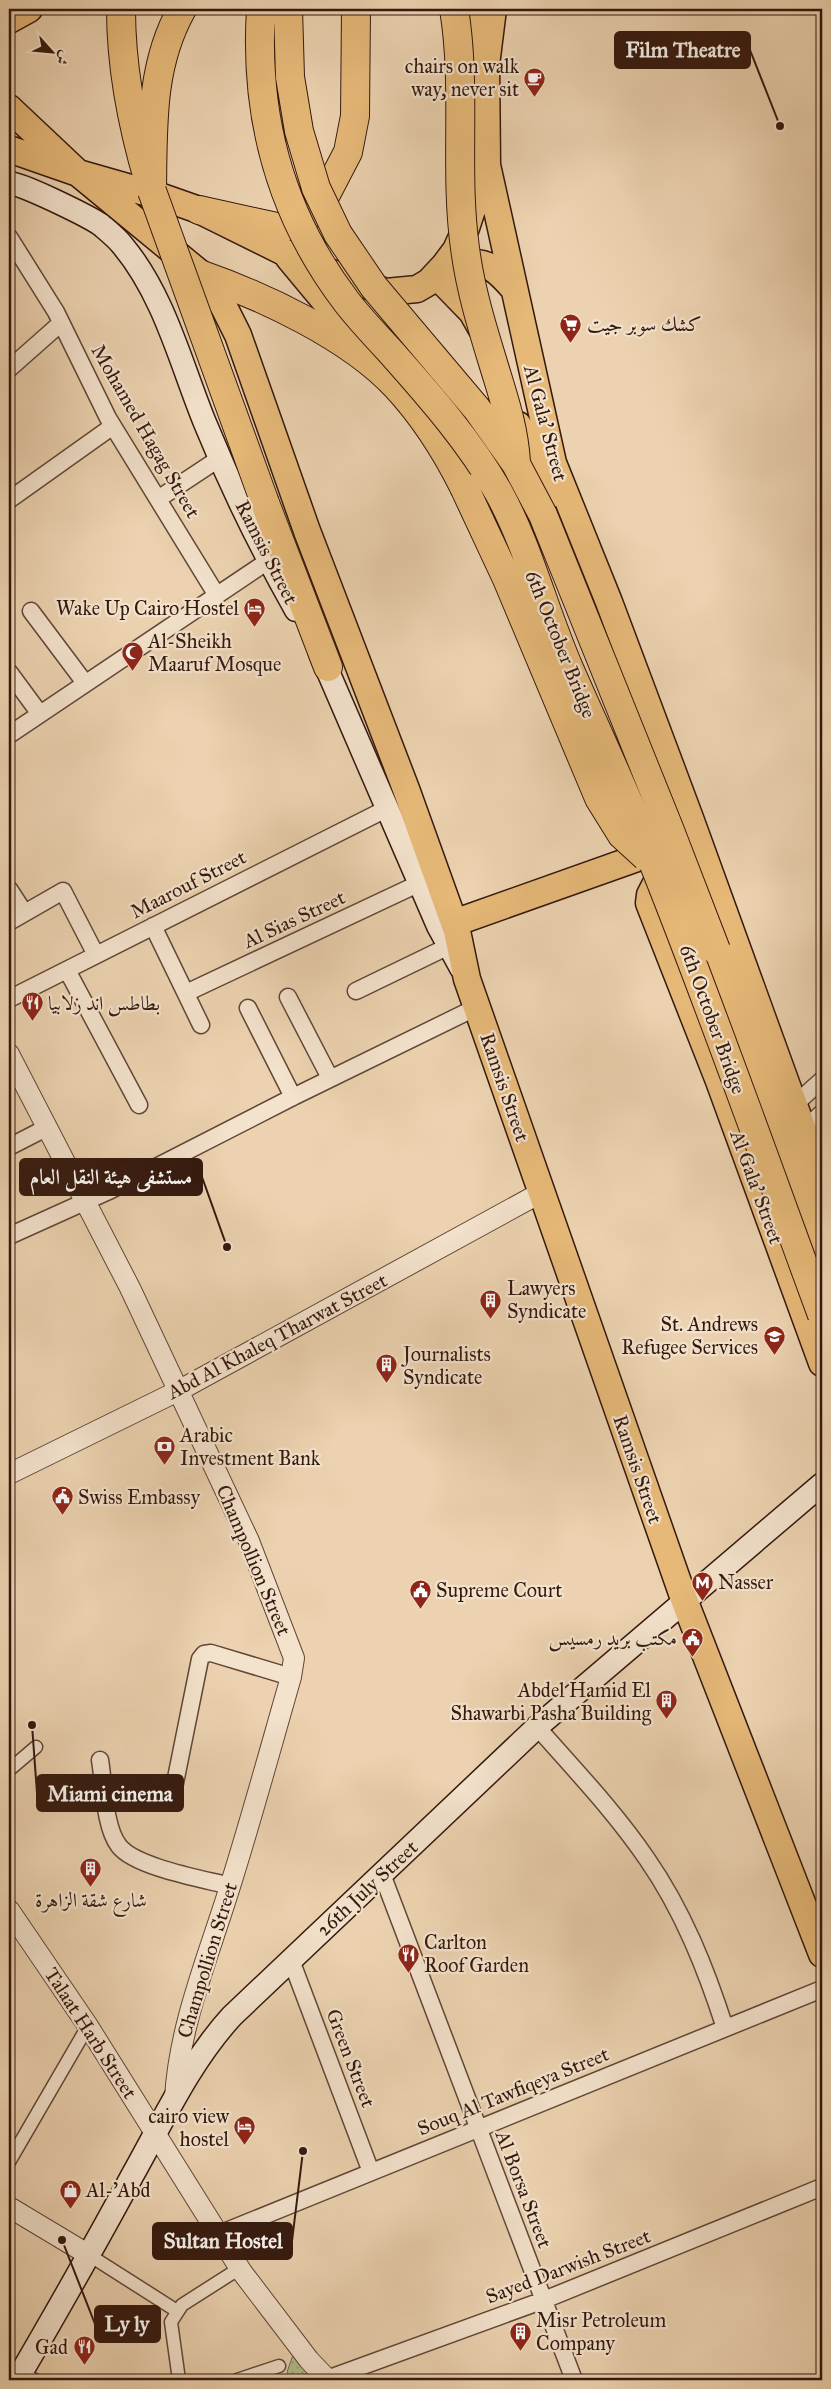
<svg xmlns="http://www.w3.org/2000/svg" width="831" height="2389" font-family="'IM FELL Great Primer',Amiri,serif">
<defs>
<pattern id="green-dots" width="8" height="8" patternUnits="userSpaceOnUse" patternTransform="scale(1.25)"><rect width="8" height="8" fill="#b4bd8e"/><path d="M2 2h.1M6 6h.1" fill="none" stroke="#9ba279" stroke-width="1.8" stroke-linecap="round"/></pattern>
</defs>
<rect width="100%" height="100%" fill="#ecd2b0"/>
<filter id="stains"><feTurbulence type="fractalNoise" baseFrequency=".004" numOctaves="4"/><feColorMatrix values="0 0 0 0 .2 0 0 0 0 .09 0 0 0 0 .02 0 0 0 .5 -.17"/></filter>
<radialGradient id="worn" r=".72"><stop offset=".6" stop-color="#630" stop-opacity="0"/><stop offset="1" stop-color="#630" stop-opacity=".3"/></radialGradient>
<path fill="url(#green-dots)" stroke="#746a4e" d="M293,2355L319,2380H291L287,2372Z"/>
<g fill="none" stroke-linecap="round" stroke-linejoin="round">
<defs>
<path id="pedestrian" d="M9,1770L36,1747
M9,2162L88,2026
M89,2255L177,2311
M21,2373L35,2380
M179,2380L171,2322L182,2305L240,2268
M237,2380L279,2366"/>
<path id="minor" d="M9,237L56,312L108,418L216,594
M9,369L61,323
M158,499L220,458
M9,500L113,426
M31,611L85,683
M9,672L40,714
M9,735L268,561
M9,889L24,912
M9,922L63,891L96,955
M153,926L201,1025
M67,970L139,1105
M356,991L449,946
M186,993L420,883
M288,997L330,1078
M9,999L388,808
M248,1008L293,1097
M794,1105L822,1080
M803,1130L822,1113
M9,1147L48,1127
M9,1236L111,1190L293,1097L477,1007
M537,1727C575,1770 615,1812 647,1859C683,1911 706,1969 725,2028
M100,1760C104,1783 104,1827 119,1846C135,1867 203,1879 230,1886
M174,1788L200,1659L204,1654L211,1653L291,1677
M382,1874L574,2380
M291,1960L371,2172
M219,2234L822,1989
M327,2379L544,2300L822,2187"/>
<path id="tertiary" d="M9,1054L130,1288L249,1541L294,1658L291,1677C270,1750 250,1824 227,1896C206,1962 179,2028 175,2098
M9,1474L178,1391L542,1192
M9,1910L88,2026L242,2272L309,2360L328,2380
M9,2207L89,2255"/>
<path id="secondary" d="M9,183C19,182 90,217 101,225C108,231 117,238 123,246C164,295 181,364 205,423C231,487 262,550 296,610
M320,653L438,926L461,968
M17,2380C56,2313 95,2245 132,2176C163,2121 189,2063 232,2016L537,1727L822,1484"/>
<path id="primary" d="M471,9L482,50
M493,9L486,65L487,165L553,463L609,602L690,818L803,1130L822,1190
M9,20L29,9
M9,108L78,173L202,275L224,307L238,335L307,531L406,789L457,931L467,979L685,1602L822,1954
M9,149L78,173L162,197L199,210L312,266L386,292L417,289L429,282L444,266L456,250L466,228L486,168
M289,258L373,359
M436,275L472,312L481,328
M458,283L459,275L466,264C488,259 501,274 514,289
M518,425L545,499
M667,862L650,895L649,903L719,1081L822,1363
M454,923L654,852L661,847"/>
<path id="trunk" d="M121,9C121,68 132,125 149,182
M265,503L328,667"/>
<path id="motorway" d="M152,191C153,127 150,66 182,9
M199,210L281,228L297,224L312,213L323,200L348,152L355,116L356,9
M202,275C265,297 350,337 396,386C423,415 446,451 464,487
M716,950L822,1253"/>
</defs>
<use href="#pedestrian" stroke="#614636" stroke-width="15"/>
<use href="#minor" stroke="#614636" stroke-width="19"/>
<use href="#tertiary" stroke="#614636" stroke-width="22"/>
<use href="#secondary" stroke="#33180e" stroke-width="25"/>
<use href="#primary" stroke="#33180e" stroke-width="29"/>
<use href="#trunk" stroke="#33180e" stroke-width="30"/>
<use href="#motorway" stroke="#33180e" stroke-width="30"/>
<use href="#pedestrian" stroke="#f3e2cc" stroke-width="12"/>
<use href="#minor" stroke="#f3e2cc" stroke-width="16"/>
<use href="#tertiary" stroke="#f3e2cc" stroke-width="20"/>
<use href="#secondary" stroke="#f3e2cc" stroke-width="22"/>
<use href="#primary" stroke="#e6b978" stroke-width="26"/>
<use href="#trunk" stroke="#e6b978" stroke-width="28"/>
<use href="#motorway" stroke="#e6b978" stroke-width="28"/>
<defs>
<path id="trunk-bridge" d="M152,191L265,503"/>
<path id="motorway-bridge" d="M261,9C254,117 280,214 346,301C359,318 374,334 389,350C428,394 470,441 499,493C529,548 544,611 569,668C598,734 629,800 655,867C714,1015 767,1166 822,1315
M288,9L290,77L299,131L316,188L338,234L374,287L477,409L516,464L543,515L669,828L716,950
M454,9C467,88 454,169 465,248C470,288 482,327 494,366C504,399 514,428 516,462
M464,487L507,579L599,798L622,835L646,857"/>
</defs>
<use href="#trunk-bridge" stroke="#33180e" stroke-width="30" stroke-linecap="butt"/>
<use href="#motorway-bridge" stroke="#33180e" stroke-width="30" stroke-linecap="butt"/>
<use href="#trunk-bridge" stroke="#e6b978" stroke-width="28"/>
<use href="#motorway-bridge" stroke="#e6b978" stroke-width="28"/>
</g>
<defs>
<symbol id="cafe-pin" viewBox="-11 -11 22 30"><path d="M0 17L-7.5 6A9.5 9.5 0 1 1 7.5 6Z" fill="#8f2418" stroke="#f3e2cc"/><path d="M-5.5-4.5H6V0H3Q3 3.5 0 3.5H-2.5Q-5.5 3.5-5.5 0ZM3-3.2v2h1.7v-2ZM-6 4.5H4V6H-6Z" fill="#fff"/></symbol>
<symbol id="supermarket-pin" viewBox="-11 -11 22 30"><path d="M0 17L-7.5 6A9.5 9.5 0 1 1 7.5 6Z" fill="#8f2418" stroke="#f3e2cc"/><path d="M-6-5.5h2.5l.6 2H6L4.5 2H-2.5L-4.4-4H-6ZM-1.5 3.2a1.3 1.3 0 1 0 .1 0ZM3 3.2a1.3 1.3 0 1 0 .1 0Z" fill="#fff"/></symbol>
<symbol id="hotel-pin" viewBox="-11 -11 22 30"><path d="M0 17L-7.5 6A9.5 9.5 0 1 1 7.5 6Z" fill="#8f2418" stroke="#f3e2cc"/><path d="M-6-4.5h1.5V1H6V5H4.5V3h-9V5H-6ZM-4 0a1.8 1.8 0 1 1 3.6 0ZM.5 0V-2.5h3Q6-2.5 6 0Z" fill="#fff"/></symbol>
<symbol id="mosque-pin" viewBox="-11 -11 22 30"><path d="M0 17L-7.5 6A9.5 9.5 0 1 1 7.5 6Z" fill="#8f2418" stroke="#f3e2cc"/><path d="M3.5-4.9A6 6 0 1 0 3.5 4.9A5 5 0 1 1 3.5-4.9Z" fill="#fff"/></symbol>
<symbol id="restaurant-pin" viewBox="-11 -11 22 30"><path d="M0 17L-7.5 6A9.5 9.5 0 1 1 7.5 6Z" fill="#8f2418" stroke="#f3e2cc"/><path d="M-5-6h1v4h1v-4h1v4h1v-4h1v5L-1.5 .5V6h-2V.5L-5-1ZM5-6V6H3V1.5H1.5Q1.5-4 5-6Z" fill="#fff"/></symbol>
<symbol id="building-pin" viewBox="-11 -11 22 30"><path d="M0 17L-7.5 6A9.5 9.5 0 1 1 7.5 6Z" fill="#8f2418" stroke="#f3e2cc"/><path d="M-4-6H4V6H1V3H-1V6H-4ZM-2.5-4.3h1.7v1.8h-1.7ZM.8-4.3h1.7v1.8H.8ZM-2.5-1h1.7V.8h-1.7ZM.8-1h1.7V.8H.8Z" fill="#fff"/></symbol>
<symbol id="school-pin" viewBox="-11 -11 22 30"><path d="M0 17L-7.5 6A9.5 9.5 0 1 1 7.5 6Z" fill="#8f2418" stroke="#f3e2cc"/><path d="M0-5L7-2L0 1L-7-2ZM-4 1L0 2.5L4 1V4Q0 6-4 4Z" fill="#fff"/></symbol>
<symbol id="bank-pin" viewBox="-11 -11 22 30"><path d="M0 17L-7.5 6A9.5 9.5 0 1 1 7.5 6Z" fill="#8f2418" stroke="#f3e2cc"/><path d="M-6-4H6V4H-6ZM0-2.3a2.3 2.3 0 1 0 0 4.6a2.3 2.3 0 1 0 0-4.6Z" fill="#fff"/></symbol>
<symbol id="civic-pin" viewBox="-11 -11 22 30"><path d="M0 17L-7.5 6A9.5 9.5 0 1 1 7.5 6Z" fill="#8f2418" stroke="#f3e2cc"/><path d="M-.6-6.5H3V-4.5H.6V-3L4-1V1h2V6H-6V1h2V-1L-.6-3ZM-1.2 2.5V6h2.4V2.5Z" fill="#fff"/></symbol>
<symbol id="metro-pin" viewBox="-11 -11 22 30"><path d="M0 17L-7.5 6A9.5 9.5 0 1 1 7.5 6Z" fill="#8f2418" stroke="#f3e2cc"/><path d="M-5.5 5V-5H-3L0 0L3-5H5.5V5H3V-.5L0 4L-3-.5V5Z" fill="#fff"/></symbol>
<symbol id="shop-pin" viewBox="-11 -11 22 30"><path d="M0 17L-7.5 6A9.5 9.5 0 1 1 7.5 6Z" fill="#8f2418" stroke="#f3e2cc"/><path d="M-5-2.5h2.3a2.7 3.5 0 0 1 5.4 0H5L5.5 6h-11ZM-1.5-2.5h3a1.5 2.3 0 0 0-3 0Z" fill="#fff"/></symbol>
</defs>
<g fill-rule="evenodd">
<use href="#cafe-pin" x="522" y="66" width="25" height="34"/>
<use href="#supermarket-pin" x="558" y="312" width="25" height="34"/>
<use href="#hotel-pin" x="242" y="596" width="25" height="34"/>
<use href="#mosque-pin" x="120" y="640" width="25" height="34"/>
<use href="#restaurant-pin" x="20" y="990" width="25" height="34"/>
<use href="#building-pin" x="478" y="1288" width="25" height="34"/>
<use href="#school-pin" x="762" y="1324" width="25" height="34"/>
<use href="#building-pin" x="374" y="1352" width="25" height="34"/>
<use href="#bank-pin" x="152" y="1434" width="25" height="34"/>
<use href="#civic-pin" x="50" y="1484" width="25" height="34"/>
<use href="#metro-pin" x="690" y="1570" width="25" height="34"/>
<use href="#civic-pin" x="408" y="1578" width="25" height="34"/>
<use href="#civic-pin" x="680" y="1626" width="25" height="34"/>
<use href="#building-pin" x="654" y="1688" width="25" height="34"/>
<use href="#building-pin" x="78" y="1856" width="25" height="34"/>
<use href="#restaurant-pin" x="396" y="1942" width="25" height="34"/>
<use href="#hotel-pin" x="232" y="2114" width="25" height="34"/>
<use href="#shop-pin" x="58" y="2178" width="25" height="34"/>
<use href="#building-pin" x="508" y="2320" width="25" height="34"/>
<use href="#restaurant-pin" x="72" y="2334" width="25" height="34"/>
</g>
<g text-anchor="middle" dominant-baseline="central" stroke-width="4.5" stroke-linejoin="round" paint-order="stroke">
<g font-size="20" fill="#33180e" stroke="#f3e2cc" text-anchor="start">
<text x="519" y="66" text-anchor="end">chairs on walk<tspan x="519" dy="23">way, never sit</tspan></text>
<text x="587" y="324">كشك سوبر جيت</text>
<text x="239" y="608" text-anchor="end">Wake Up Cairo Hostel</text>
<text x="148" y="641">Al-Sheikh<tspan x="148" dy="23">Maaruf Mosque</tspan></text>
<text x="48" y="1003">بطاطس اند زلابيا</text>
<text x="507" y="1288">Lawyers<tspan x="507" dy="23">Syndicate</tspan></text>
<text x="758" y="1324" text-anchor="end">St. Andrews<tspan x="758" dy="23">Refugee Services</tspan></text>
<text x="403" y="1354">Journalists<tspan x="403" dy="23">Syndicate</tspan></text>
<text x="180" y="1435">Arabic<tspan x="180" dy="23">Investment Bank</tspan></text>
<text x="78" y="1497">Swiss Embassy</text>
<text x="718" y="1582">Nasser</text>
<text x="436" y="1590">Supreme Court</text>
<text x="677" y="1638" text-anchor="end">مكتب بريد رمسيس</text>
<text x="651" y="1690" text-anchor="end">Abdel Hamid El<tspan x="651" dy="23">Shawarbi Pasha Building</tspan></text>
<text x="91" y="1900" text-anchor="middle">شارع شقة الزاهرة</text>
<text x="424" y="1942">Carlton<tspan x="424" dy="23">Roof Garden</tspan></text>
<text x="229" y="2116" text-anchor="end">cairo view<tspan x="229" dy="23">hostel</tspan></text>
<text x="86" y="2190">Al-'Abd</text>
<text x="536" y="2320">Misr Petroleum<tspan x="536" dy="23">Company</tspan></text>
<text x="68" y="2347" text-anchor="end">Gad</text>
</g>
<g font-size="20" fill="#33180e" stroke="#f3e2cc">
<text transform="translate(546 423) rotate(75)">Al Gala' Street</text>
<text transform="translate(146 431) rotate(60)">Mohamed Hagag Street</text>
<text transform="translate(267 552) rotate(63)">Ramsis Street</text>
<text transform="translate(561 644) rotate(68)">6th October Bridge</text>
<text transform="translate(188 884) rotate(-27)">Maarouf Street</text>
<text transform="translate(294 919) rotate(-25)">Al Sias Street</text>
<text transform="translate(713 1019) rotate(70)">6th October Bridge</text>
<text transform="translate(505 1087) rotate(71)">Ramsis Street</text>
<text transform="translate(757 1187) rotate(70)">Al Gala' Street</text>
<text transform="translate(277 1336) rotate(-28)">Abd Al Khaleq Tharwat Street</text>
<text transform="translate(638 1469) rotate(71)">Ramsis Street</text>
<text transform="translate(254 1560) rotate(67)">Champollion Street</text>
<text transform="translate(367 1888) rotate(-43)">26th July Street</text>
<text transform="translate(207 1960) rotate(-73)">Champollion Street</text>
<text transform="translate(91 2033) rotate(57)">Talaat Harb Street</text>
<text transform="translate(351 2058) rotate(69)">Green Street</text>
<text transform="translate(513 2091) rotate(-22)">Souq Al Tawfiqeya Street</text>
<text transform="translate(524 2189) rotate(69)">Al Borsa Street</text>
<text transform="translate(568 2266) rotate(-21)">Sayed Darwish Street</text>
</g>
</g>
<path fill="none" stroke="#33180e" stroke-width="2" d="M780 126L750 50M227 1247L202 1177M32 1725L37 1793M303 2151L292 2241M62 2240L95 2324"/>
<g fill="#33180e" stroke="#f3e2cc" stroke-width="2">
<circle cx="780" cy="126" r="5"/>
<circle cx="227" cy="1247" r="5"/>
<circle cx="32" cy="1725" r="5"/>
<circle cx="303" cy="2151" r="5"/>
<circle cx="62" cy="2240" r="5"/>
</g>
<g fill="#33180e" stroke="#33180e" stroke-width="2">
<rect x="615" y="32" width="135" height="36" rx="5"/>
<rect x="20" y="1159" width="182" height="36" rx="5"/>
<rect x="37" y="1775" width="146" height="36" rx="5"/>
<rect x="153" y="2223" width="139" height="36" rx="5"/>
<rect x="95" y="2306" width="65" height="36" rx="5"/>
</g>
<g font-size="21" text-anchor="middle" font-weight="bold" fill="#fff">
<text x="683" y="57">Film Theatre</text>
<text x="111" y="1184">مستشفى هيئة النقل العام</text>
<text x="110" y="1801">Miami cinema</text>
<text x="223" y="2248">Sultan Hostel</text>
<text x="127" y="2331">Ly ly</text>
</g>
<rect width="831" height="2389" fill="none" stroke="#ecd2b0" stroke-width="30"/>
<rect x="10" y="10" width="811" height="2369" fill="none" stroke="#33180e" stroke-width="2.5"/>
<rect x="15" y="15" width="801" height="2359" fill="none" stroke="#33180e"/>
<g transform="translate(52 52) rotate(117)" stroke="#f3e2cc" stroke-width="4" paint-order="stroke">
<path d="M0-4L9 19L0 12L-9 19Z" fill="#33180e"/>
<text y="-8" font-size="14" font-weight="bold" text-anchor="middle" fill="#33180e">ش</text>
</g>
<rect width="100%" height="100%" filter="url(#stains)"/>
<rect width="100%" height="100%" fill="url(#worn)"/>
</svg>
